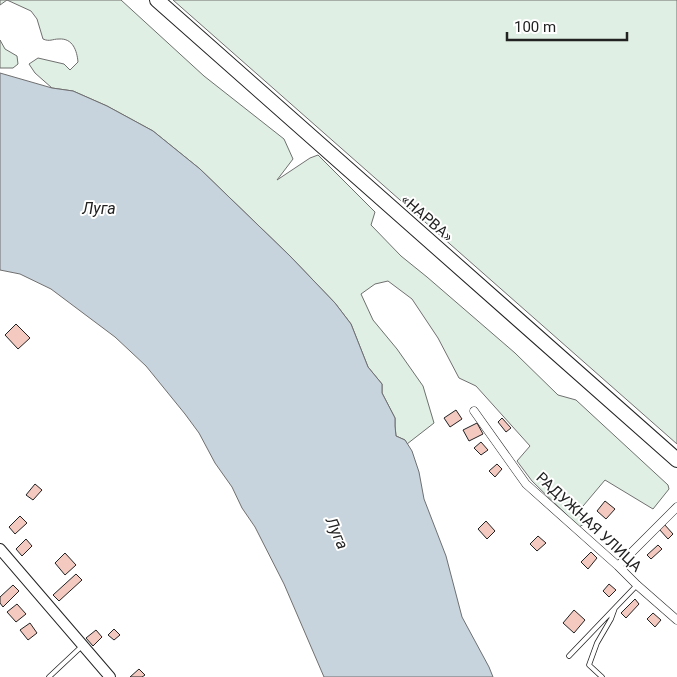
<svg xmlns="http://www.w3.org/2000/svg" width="677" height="677" font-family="Roboto,sans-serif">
<rect width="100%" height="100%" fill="#fff"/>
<path fill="#e0efe3" stroke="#6f6f6f" d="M0,0H121L204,76L284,139L293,159L277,180L310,158L318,155L375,212L371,225L401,256L427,277L515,353L558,395L576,400L668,485L669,489L653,509L605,480L578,512L584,524L579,527L532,481L517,461L530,446L476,386L459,378L438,338L412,299L388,281L375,284L361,294L373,320L397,349L423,386L434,423L407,444L405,440L396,436L395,426V418L382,393V384L368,367L351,324L335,303L290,256L200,169L153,131L107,106L73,91L52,88L35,73L29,64L38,58L64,64L70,70L78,62C77,51 73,38 59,39C52,39 50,42 43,39L37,19L31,11L7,0L0,5Z
M173,0H677V444Z
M0,40L5,49L17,56L18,64L13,68H0Z"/>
<path fill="#c7d3dd" stroke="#6f6f6f" d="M0,73L52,88L73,91L107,106L153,131L200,169L290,256L335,303L351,324L368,367L382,384V393L395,418V426L396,436L405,440L412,451L419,472L424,499L446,556L462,617L489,667L493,677H324L284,584L255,527L242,508L232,487L215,463L199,433L185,414L146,366L115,337L51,289L20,274L0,270Z"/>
<path fill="#f3c9c0" stroke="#222" d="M16,324L30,338L18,349L5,335Z
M456,410L462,419L450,427L444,418Z
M502,418L511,428L506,432L498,422Z
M477,423L483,434L469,441L463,430Z
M481,442L488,450L481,455L474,448Z
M497,464L502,469L495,477L489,471Z
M35,484L42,490L33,500L26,495Z
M605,501L615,509L606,519L597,511Z
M20,516L27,523L15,534L9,527Z
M486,521L495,531L487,539L478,529Z
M664,524L673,534L668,539L659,529Z
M538,536L546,543L537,551L530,544Z
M26,539L32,546L22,556L16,549Z
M658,545L662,549L651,559L647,555Z
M591,552L597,558L588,569L581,562Z
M65,553L76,565L65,575L55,563Z
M76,574L82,580L59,601L53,595Z
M609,584L616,590L609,597L603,591Z
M13,585L19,591L3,607L0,603V597Z
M635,599L639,604L626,618L621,613Z
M17,604L26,614L16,622L7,612Z
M574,610L585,620L574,633L563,623Z
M653,613L661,620L655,627L647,619Z
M30,623L37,633L28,640L20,630Z
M114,629L120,635L114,640L108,635Z
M96,630L102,637L93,646L86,638Z
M139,669L145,675L142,677H130Z"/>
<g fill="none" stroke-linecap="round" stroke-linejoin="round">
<defs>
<path id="lane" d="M569,656L637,585
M49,677L81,647
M602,677L589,665L597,643L611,619L615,608"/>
<path id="street" d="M474,411L526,484L618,566L637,585L677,620
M618,566L677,507"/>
<path id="secondary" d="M0,549L110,677"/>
<path id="highway" d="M157,0L677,460"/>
</defs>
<use href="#lane" stroke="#222" stroke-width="5.5"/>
<use href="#street" stroke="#222" stroke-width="9"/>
<use href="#secondary" stroke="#222" stroke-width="12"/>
<use href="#highway" stroke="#222" stroke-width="16"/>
<use href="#lane" stroke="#fff" stroke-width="4"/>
<use href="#street" stroke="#fff" stroke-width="8"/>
<use href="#secondary" stroke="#fff" stroke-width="10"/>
<use href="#highway" stroke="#fff" stroke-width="14"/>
</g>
<g text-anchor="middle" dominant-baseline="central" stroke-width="4" stroke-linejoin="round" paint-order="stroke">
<g font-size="15" fill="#222" stroke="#fff">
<text transform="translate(427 218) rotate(41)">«НАРВА»</text>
<text transform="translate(589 522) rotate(43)">РАДУЖНАЯ УЛИЦА</text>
</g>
<g font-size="16" font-style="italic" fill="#222" stroke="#fff">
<text x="99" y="208">Луга</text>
<text transform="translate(337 533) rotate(66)">Луга</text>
</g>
</g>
<path d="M507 32v8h120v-8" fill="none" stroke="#222222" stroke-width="2.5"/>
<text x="514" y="32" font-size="15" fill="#222222" stroke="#ffffff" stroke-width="4" paint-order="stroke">100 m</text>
</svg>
